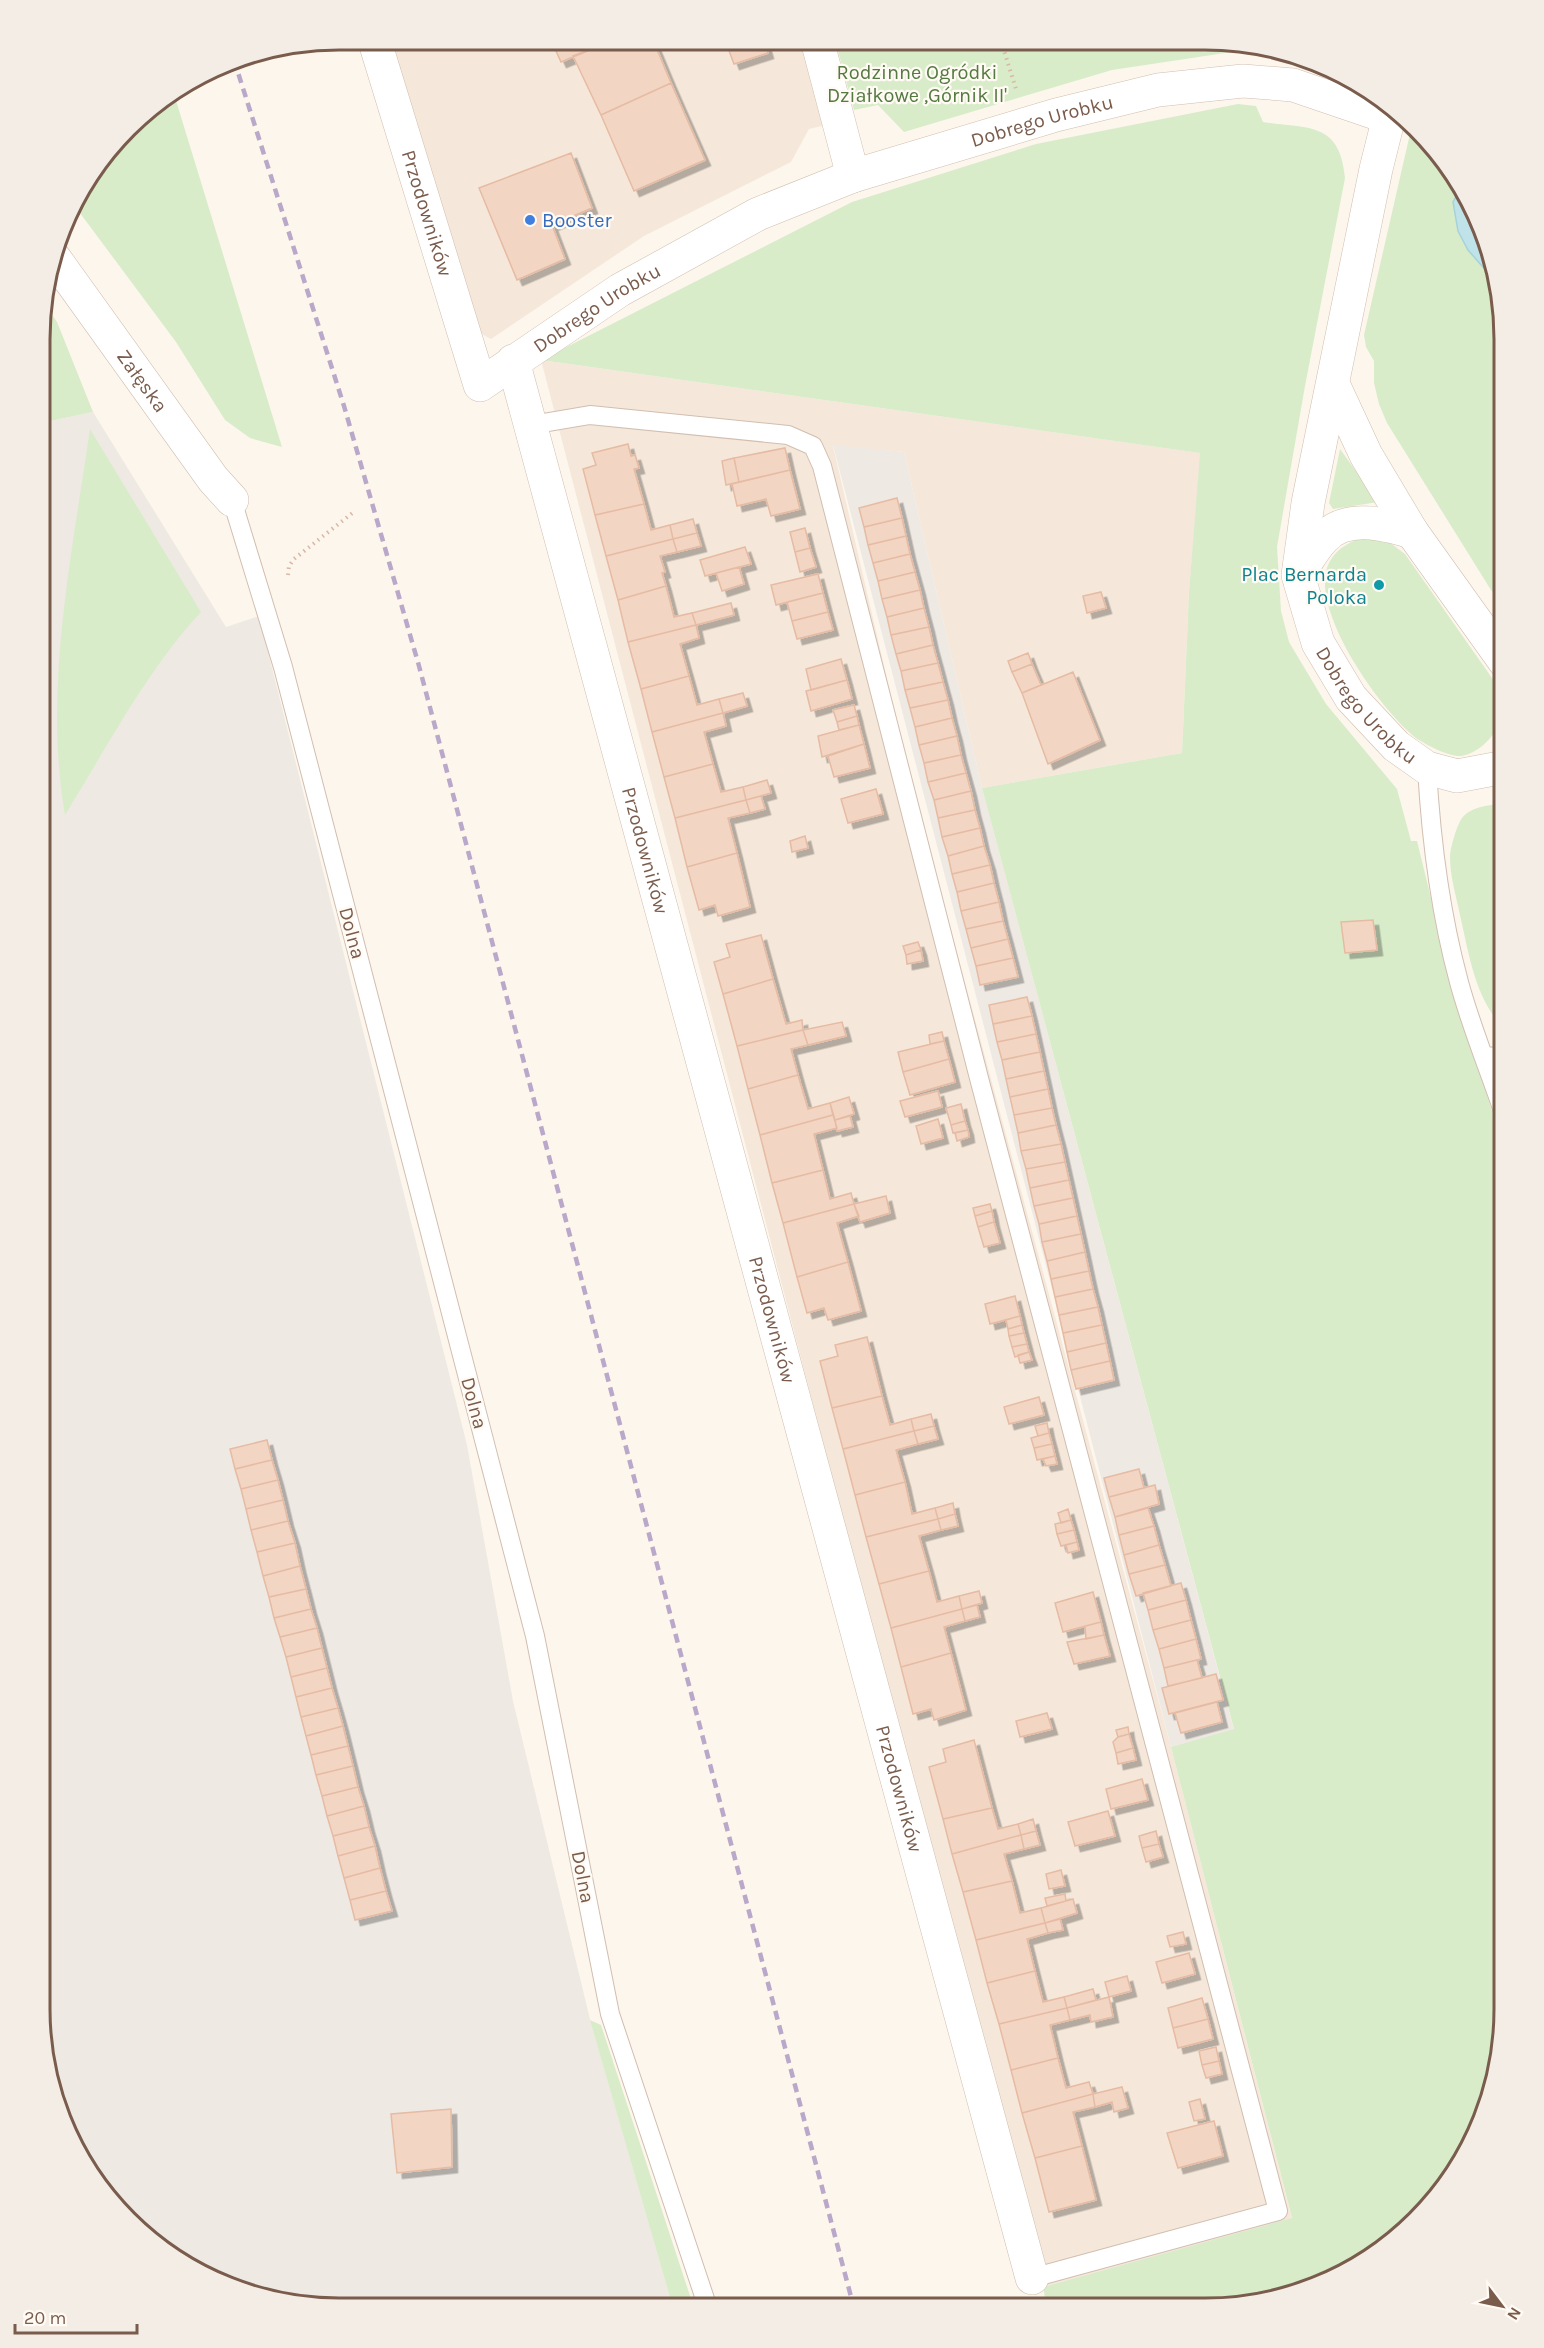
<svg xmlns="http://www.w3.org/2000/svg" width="1544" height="2348" font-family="Karla,sans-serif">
<defs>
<filter id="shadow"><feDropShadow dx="5.5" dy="5.5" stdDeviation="0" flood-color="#0004"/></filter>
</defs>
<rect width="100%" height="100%" fill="#fdf6ec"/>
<path fill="#f5e8da" d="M386,39L806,40L830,124L809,129L791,162L644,236L491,339L480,333Z
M541,360L1201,453L1189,592L1182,753L982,788L904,452L833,446L911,782L1171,1747L1292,2219L1043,2287Z"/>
<path fill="#efe9e4" d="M93,412L226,627L259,616L467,1445L513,1701L590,2019L673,2308L300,2306L224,2286L156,2247L101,2192L62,2124L39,2009L41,423Z
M833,445L904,452L982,788L1234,1730L1171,1747Z"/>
<path fill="#d8ecc9" d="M835,40L1245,42L1265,47L1112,70L904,132L878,105L854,110Z
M174,94L282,447L250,438L225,420L176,342L74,205L79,189L141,113Z
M1238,104L1256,106L1263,122C1308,129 1340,121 1345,178L1305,386L1277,547L1281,611L1289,642L1326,704L1397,789L1411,841H1417L1453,988L1505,1152L1504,2029L1489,2106L1454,2176L1388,2247L1320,2286L1206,2309H1047L1043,2287L1292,2218L1171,1747L1234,1729L982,788L1182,753L1189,592L1200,453L541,360L852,202L1036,144Z
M1412,125L1443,156L1461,188L1453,202L1468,250L1489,274L1495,289L1505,338V606L1491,590L1387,423L1379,404L1374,383V361L1366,347L1364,335Z
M42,300L57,322L93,412L41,423Z
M90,429L201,612C145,673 108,746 65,815C43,688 72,555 90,429Z
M1340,449L1378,502L1333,509L1329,503Z
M1366,536L1385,539L1405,554L1492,678C1503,699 1508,711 1494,733C1487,744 1471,757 1457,756C1445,754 1430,747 1419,740C1384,716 1304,605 1330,561C1339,546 1351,542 1366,536Z
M1505,803V1029C1475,1000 1469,954 1460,915C1456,896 1450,876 1450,857C1450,848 1457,825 1462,818C1471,806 1492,805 1505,803Z
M590,2020L601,2025L694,2308H673Z"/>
<path fill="#bfe3e8" stroke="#a5d3da" stroke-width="1.5" d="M1461,188L1482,224L1498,302L1489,274L1468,250L1458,231L1453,202Z"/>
<path fill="#f3d5c3" stroke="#e6bba3" stroke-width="1.5" filter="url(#shadow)" d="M551,40H594L597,47L561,62Z
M614,40H653L671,83L601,115L573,56Z
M725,40H764L768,53L734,64Z
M671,83L705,160L634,191L601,115Z
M571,153L592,208L552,225L565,259L517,280L479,188Z
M628,444L631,456L635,455L639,468L634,469L644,504L595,515L583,469L596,465L592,453Z
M785,448L790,470L739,482L734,458Z
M734,458L739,482L726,485L722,461Z
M790,470L800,509L771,516L766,499L737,506L732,484Z
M897,498L902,518L864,527L859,508Z
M644,504L651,530L670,525L673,539L606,556L595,515Z
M902,518L906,536L868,545L864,527Z
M693,519L697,533L673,539L670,525Z
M805,528L810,548L795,552L790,532Z
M697,533L701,546L677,552L673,539Z
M906,536L910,554L873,563L868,545Z
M673,539L677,552L660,556L665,572L662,573L666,586L618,600L606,556Z
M745,547L751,564L705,576L700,560Z
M810,548L816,567L800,572L795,552Z
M910,554L915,572L878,581L873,563Z
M739,567L744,584L722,591L716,573Z
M915,572L920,590L882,599L878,581Z
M818,574L823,593L776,605L771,585Z
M666,586L674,617L692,613L696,625L628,642L618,600Z
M920,590L924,608L887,617L882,599Z
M1101,592L1106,608L1087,613L1083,596Z
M823,593L828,612L792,621L787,602Z
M731,603L734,615L696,625L692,613Z
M924,608L929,627L891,635L887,617Z
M828,612L833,630L797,639L792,621Z
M696,625L699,638L680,644L689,676L641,689L628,642Z
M929,627L933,645L896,654L891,635Z
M933,645L938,663L901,671L896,654Z
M1028,653L1032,664L1012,672L1008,661Z
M841,659L847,680L811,690L806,669Z
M938,663L943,682L905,690L901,671Z
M1032,664L1041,685L1022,693L1012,672Z
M1073,672L1100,740L1048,764L1022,693Z
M689,676L697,705L719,699L723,713L652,732L641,689Z
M847,680L852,699L811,711L806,691Z
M943,682L948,700L910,708L905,690Z
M743,693L747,706L723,713L719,699Z
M948,700L952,718L915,727L910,708Z
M854,705L857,716L837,722L833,710Z
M723,713L726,726L704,732L713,764L664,777L652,732Z
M857,716L859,725L839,730L837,722Z
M952,718L957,736L919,745L915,727Z
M859,725L864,744L822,757L818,736Z
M957,736L961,755L924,763L919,745Z
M864,744L870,768L834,777L828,756Z
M961,755L966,773L928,782L924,763Z
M713,764L721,792L743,787L746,800L675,818L664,777Z
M966,773L971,791L934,800L928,782Z
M767,780L771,793L746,800L743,787Z
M876,789L883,814L848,823L841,799Z
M971,791L975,810L938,818L934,800Z
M761,796L765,809L750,813L746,800Z
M746,800L750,813L728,818L737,853L687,867L675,818Z
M975,810L980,828L942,837L938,818Z
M980,828L984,846L948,856L942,837Z
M805,836L808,848L792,852L790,841Z
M984,846L990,865L952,874L948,856Z
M737,853L750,907L718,916L715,905L699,910L687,867Z
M990,865L994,883L957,892L952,874Z
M994,883L999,902L961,911L957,892Z
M999,902L1003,921L966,929L961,911Z
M1373,920L1377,950L1345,953L1341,922Z
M1003,921L1008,939L971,948L966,929Z
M761,935L773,979L723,994L714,962L730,957L726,944Z
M1008,939L1013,958L976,966L971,948Z
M918,942L921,950L906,955L903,946Z
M921,950L923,961L907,964L906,955Z
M1013,958L1018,977L980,985L976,966Z
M773,979L786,1024L802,1020L803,1030L737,1046L723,994Z
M1027,997L1032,1016L993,1024L989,1005Z
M1032,1016L1036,1034L997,1042L993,1024Z
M842,1022L846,1036L808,1045L803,1030Z
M803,1030L808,1045L791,1049L798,1075L748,1089L737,1046Z
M942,1032L944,1041L930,1044L929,1035Z
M1036,1034L1040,1052L1002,1060L997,1042Z
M944,1041L949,1059L903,1072L898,1052Z
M1040,1052L1044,1071L1006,1079L1002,1060Z
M949,1059L955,1082L910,1095L903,1072Z
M1044,1071L1048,1089L1010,1097L1006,1079Z
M798,1075L808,1109L830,1103L833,1115L760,1135L748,1089Z
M1048,1089L1052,1108L1014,1115L1010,1097Z
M938,1091L942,1107L905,1117L900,1101Z
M849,1097L854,1114L835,1120L830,1103Z
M961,1104L965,1121L951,1125L946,1108Z
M1052,1108L1056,1125L1018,1133L1014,1115Z
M833,1115L837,1128L814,1134L823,1170L772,1183L760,1135Z
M850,1116L853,1127L837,1131L835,1120Z
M938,1119L943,1138L921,1144L916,1126Z
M965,1121L968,1130L953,1133L951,1125Z
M1056,1125L1061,1144L1021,1151L1018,1133Z
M968,1130L969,1137L957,1141L955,1133Z
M1061,1144L1065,1162L1026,1169L1021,1151Z
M1065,1162L1069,1180L1030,1188L1026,1169Z
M823,1170L830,1199L851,1193L854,1204L783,1223L772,1183Z
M1069,1180L1073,1198L1034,1206L1030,1188Z
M886,1196L890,1213L860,1222L854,1204Z
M1073,1198L1077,1216L1039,1224L1034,1206Z
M854,1204L859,1216L837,1223L848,1262L797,1277L783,1223Z
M990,1204L992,1211L975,1216L973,1208Z
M992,1211L994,1222L978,1227L975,1216Z
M1077,1216L1081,1234L1042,1242L1039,1224Z
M994,1222L1000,1243L984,1247L978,1227Z
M1081,1234L1085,1252L1047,1261L1042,1242Z
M1085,1252L1089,1271L1051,1279L1047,1261Z
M848,1262L861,1311L828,1320L824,1308L807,1313L797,1277Z
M1089,1271L1093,1289L1055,1297L1051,1279Z
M1093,1289L1098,1307L1059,1315L1055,1297Z
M1015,1296L1020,1316L990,1324L985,1304Z
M1098,1307L1102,1325L1063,1333L1059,1315Z
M1020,1316L1022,1325L1008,1329L1006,1320Z
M1022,1325L1024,1333L1009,1336L1008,1329Z
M1102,1325L1106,1343L1067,1352L1063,1333Z
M1024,1333L1027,1344L1012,1347L1009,1336Z
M867,1337L882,1396L832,1408L820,1361L838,1356L835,1345Z
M1106,1343L1110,1361L1071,1370L1067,1352Z
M1027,1344L1029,1352L1015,1357L1012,1347Z
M1029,1352L1032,1360L1020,1363L1018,1355Z
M1110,1361L1114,1380L1076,1389L1071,1370Z
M882,1396L890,1425L911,1419L914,1431L843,1449L832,1408Z
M1039,1397L1044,1415L1009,1424L1004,1407Z
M931,1414L934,1426L914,1431L911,1419Z
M1047,1423L1049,1433L1038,1436L1035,1426Z
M934,1426L938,1439L918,1444L914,1431Z
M914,1431L918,1444L896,1450L905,1482L855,1495L843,1449Z
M1049,1433L1052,1444L1034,1448L1031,1438Z
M267,1440L272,1460L235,1469L230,1449Z
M1052,1444L1055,1456L1037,1460L1034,1448Z
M1055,1456L1057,1464L1046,1466L1043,1459Z
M272,1460L278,1480L241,1489L235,1469Z
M1139,1469L1144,1488L1109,1497L1104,1478Z
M278,1480L283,1500L246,1509L241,1489Z
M905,1482L912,1514L935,1508L938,1519L866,1537L855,1495Z
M1155,1485L1159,1504L1115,1517L1109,1497Z
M283,1500L288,1521L251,1530L246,1509Z
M953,1503L955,1514L938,1519L935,1508Z
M1148,1508L1154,1526L1119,1535L1115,1517Z
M1068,1509L1071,1520L1061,1523L1058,1513Z
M955,1514L958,1526L941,1530L938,1519Z
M938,1519L941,1530L919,1536L929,1571L879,1584L866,1537Z
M1071,1520L1074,1530L1057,1534L1055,1524Z
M288,1521L295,1543L257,1552L251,1530Z
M1154,1526L1159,1545L1124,1555L1119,1535Z
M1074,1530L1077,1542L1061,1546L1057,1534Z
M1077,1542L1079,1550L1068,1553L1066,1545Z
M295,1543L300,1566L263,1576L257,1552Z
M1159,1545L1165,1565L1129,1574L1124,1555Z
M1165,1565L1171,1586L1136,1596L1129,1574Z
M300,1566L306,1589L269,1597L263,1576Z
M929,1571L937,1602L959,1596L962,1609L891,1628L879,1584Z
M1181,1583L1186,1600L1148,1610L1143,1593Z
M306,1589L311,1609L274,1618L269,1597Z
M979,1591L982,1603L962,1609L959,1596Z
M1093,1592L1101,1622L1063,1632L1055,1603Z
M1186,1600L1191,1620L1153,1630L1148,1610Z
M977,1605L980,1617L965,1621L962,1609Z
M311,1609L317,1628L280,1637L274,1618Z
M962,1609L965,1621L944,1627L951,1653L901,1667L891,1628Z
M1191,1620L1196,1639L1159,1649L1153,1630Z
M1101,1622L1104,1635L1086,1639L1085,1626Z
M317,1628L322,1648L286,1657L280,1637Z
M1104,1635L1110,1656L1074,1664L1067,1642Z
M1196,1639L1201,1659L1164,1668L1159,1649Z
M322,1648L327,1668L291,1677L286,1657Z
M951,1653L966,1710L934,1720L931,1709L913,1714L901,1667Z
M1197,1660L1202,1678L1168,1686L1164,1668Z
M327,1668L332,1688L296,1697L291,1677Z
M1216,1674L1223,1700L1169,1714L1162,1688Z
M332,1688L338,1708L301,1717L296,1697Z
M1217,1702L1222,1722L1181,1733L1175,1713Z
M338,1708L343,1726L306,1736L301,1717Z
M1047,1713L1052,1729L1020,1737L1016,1721Z
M343,1726L348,1746L311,1755L306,1736Z
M1128,1727L1129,1734L1118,1737L1116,1730Z
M1129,1734L1133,1748L1116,1753L1113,1742L1118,1737Z
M974,1740L992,1808L943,1819L929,1767L946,1762L943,1749Z
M348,1746L353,1766L316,1775L311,1755Z
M1133,1748L1136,1760L1118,1764L1116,1753Z
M353,1766L358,1787L322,1796L316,1775Z
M1142,1779L1148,1800L1111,1809L1106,1789Z
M358,1787L364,1806L327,1816L322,1796Z
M364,1806L369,1827L333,1836L327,1816Z
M992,1808L998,1829L1018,1824L1021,1835L952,1854L943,1819Z
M1108,1811L1115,1836L1075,1846L1068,1822Z
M1033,1819L1036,1831L1021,1835L1018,1824Z
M369,1827L375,1846L338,1856L333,1836Z
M1036,1831L1040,1845L1024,1849L1021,1835Z
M1156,1831L1159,1844L1142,1848L1139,1836Z
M1021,1835L1024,1849L1004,1854L1012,1881L963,1892L952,1854Z
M1159,1844L1163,1857L1146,1862L1142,1848Z
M375,1846L380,1868L344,1878L338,1856Z
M380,1868L386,1891L350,1900L344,1878Z
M1061,1870L1065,1886L1049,1889L1046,1874Z
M1012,1881L1020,1913L1041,1908L1045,1923L976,1940L963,1892Z
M386,1891L392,1911L355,1920L350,1900Z
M1065,1894L1066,1901L1047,1906L1045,1898Z
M1073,1899L1077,1913L1045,1923L1041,1908Z
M1060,1919L1063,1930L1048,1933L1045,1923Z
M1045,1923L1048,1933L1027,1939L1035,1971L987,1983L976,1940Z
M1183,1932L1186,1944L1170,1947L1167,1936Z
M1189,1953L1195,1974L1162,1983L1156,1962Z
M1035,1971L1043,2002L1064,1997L1067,2008L999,2024L987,1983Z
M1127,1976L1131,1991L1109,1997L1105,1982Z
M1093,1989L1096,2000L1067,2008L1064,1997Z
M1109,1997L1113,2017L1091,2022L1090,2015L1070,2020L1067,2008Z
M1202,1998L1208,2019L1173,2028L1168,2008Z
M1067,2008L1070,2020L1050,2025L1058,2058L1011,2070L999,2024Z
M1208,2019L1213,2039L1178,2048L1173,2028Z
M1216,2047L1219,2061L1202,2065L1199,2051Z
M1058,2058L1066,2088L1089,2082L1093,2094L1022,2113L1011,2070Z
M1219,2061L1222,2074L1206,2078L1202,2065Z
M1122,2087L1128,2108L1114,2112L1112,2102L1095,2107L1093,2094Z
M1093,2094L1095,2107L1073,2112L1082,2146L1035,2158L1022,2113Z
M1200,2099L1205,2119L1194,2121L1189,2102Z
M451,2109L452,2167L397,2173L391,2114Z
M1214,2121L1223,2156L1178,2168L1167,2133Z
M1082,2146L1096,2200L1049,2212L1035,2158Z"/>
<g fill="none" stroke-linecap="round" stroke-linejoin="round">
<defs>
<path id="lane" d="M531,425L590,415L788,435L813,446L822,466L980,1082L1278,2211L1032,2278
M232,500L283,667L535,1636L610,2014L708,2308
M1427,768C1431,840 1440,912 1459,982C1471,1027 1490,1072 1505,1117
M1485,1056L1505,1058"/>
<g id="street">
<path id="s1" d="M374,39L480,385L620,290L758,214L853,176L1056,115L1158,90L1243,81L1293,85L1387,117"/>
<path d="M817,40L853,176"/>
<path id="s2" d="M1392,105L1376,169L1308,503L1298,575L1318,643L1351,698L1396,746L1427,768L1457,776L1505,767"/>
<path id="s3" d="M55,259L213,479L232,500"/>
<path id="s4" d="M513,361L1032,2278"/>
<path d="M1333,384L1366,455L1412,532L1505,662"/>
<path d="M1301,570C1308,560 1314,548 1323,539C1345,513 1385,524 1412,532"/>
</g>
</defs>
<use href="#lane" stroke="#d1beb0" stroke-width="20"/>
<use href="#street" stroke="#d1beb0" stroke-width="34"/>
<path stroke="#d9b8a5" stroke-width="4" stroke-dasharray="1.5 4.5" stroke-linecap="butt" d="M1001,41L1016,89
M288,575L289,566L294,559L355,511"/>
<use href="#lane" stroke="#fff" stroke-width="18"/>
<use href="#street" stroke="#fff" stroke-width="33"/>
<path stroke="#b9a8c9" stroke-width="4.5" stroke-dasharray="9 6" stroke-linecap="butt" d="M234,60L344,406L419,666L854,2308"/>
</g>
<circle fill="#3f7fe0" stroke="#fffaf3" stroke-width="2" cx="530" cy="220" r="6"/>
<circle fill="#0f9aa8" stroke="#fffaf3" stroke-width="2" cx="1379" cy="585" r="6"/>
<g text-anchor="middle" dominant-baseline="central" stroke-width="4.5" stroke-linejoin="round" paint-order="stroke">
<g font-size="20" fill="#537a41" stroke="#fffaf3">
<text x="917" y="72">Rodzinne Ogródki<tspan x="917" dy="23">Działkowe ,Górnik II'</tspan></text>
</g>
<g font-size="20" fill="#7a5c4d" stroke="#fffaf3">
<text stroke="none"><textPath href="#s1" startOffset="988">Dobrego Urobku</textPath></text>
<text stroke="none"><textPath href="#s1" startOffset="182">Przodowników</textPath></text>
<text stroke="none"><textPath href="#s1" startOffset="502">Dobrego Urobku</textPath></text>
<text stroke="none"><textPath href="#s3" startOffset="150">Załęska</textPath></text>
<text stroke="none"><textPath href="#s2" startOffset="630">Dobrego Urobku</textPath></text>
<text stroke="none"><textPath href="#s4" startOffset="507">Przodowników</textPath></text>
<text transform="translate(352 933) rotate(75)">Dolna</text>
<text stroke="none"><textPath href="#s4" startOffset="993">Przodowników</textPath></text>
<text transform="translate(474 1403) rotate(75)">Dolna</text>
<text stroke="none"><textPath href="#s4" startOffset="1479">Przodowników</textPath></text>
<text transform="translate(583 1877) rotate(79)">Dolna</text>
</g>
<g font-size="20" fill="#366cbe" stroke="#fffaf3" text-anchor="start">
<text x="542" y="220">Booster</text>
</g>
<g font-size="20" fill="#0d838f" stroke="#fffaf3" text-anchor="end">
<text x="1367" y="574">Plac Bernarda<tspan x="1367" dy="23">Poloka</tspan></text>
</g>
</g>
<path d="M0 0H1544V2348H0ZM339 50H1205A289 289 0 0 1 1494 339V2009A289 289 0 0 1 1205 2298H339A289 289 0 0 1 50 2009V339A289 289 0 0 1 339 50Z" fill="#f4ede6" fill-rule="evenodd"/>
<path fill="none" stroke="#7a5c4d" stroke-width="3" d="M339 50H1205A289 289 0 0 1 1494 339V2009A289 289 0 0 1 1205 2298H339A289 289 0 0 1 50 2009V339A289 289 0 0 1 339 50Z"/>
<g transform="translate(1502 2306) rotate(122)" stroke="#fffaf3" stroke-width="4.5" paint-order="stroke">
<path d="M0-4.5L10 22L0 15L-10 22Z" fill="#7a5c4d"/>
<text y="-9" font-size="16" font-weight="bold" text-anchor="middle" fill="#7a5c4d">N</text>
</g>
<path d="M15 2324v9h122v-9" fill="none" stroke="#7a5c4d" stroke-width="3"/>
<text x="24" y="2324" font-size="18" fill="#7a5c4d" stroke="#fffaf3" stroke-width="4.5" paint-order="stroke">20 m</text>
</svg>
